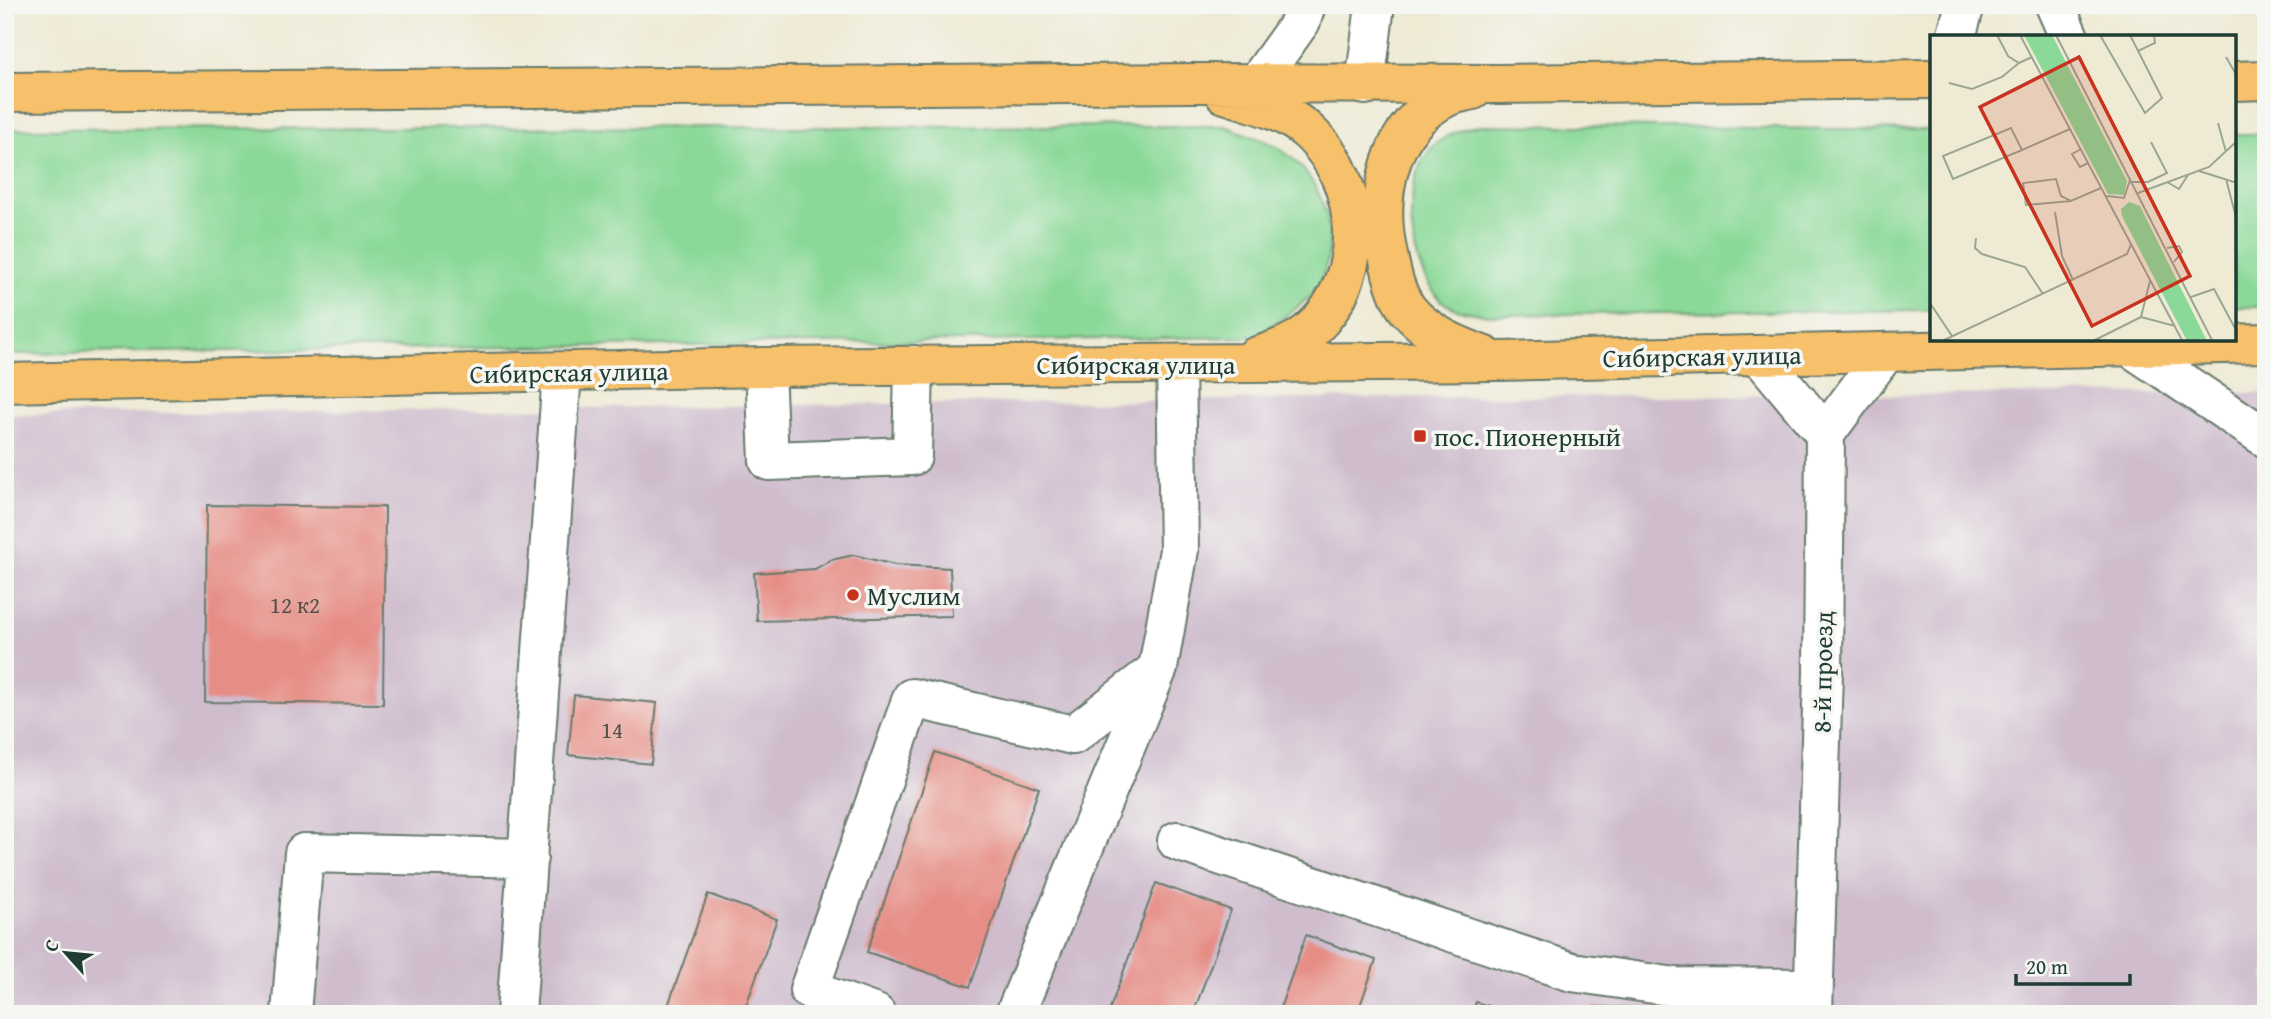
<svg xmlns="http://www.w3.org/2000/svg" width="2271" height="1019" font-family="'Gentium Book Plus',serif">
<rect width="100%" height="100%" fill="#f6f6f2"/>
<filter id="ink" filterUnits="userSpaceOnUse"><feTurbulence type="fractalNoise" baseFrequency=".0143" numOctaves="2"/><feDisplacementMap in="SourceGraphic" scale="14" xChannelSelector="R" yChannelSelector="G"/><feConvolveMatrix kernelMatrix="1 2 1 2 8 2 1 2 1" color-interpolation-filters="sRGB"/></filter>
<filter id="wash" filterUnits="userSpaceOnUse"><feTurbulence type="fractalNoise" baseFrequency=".00686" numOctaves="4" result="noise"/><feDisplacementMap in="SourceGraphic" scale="28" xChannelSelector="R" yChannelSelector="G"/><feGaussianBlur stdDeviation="1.57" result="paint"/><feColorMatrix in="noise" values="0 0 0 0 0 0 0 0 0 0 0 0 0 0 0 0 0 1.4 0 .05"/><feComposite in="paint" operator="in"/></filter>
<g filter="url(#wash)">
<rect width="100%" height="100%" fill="#eeead4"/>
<path fill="#cfbdce" d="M2266,393V1014H5V415L1450,397Z"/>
<path fill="#8ad998" stroke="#548b66" stroke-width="2" d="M1481,125L1931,130V310L1490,315C1475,313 1456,312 1443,302C1409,273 1399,186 1429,151C1442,135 1462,129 1481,125Z
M1225,126C1242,133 1264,139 1280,149C1327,179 1347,249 1311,295C1300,308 1270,326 1255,337L5,354V129Z
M2234,134H2266V307H2234Z"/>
<g id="blocks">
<path fill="#e68e86" d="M207,505L385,507L383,704L205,702Z
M854,555L895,565L950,568L952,616L757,621L754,573L815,569L831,560Z
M574,695L657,703L651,764L568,755Z
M935,752L1039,788L970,987L867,952Z
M1156,883L1231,910L1193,1014H1108Z
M708,894L777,919L743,1014H665Z
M1306,935L1376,960L1357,1014H1278Z
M1476,1002L1510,1013V1014H1472Z
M1593,1007L1692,1009V1014H1593Z"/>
</g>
</g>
<g filter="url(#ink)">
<use href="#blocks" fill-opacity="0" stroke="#677a6c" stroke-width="2"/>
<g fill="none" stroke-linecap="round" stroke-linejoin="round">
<defs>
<path id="minor" d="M2055,5L2069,37
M1956,37L1965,5
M1256,84L1301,21L1306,5
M1365,85L1375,5
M2130,347L2266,438
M1759,355L1825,434L1823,672L1813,1014
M765,367L769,461L912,456L914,365
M1825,434L1886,352
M1177,841L1572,972L1675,987L1814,988
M291,1014L304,853L528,858
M516,1014L562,373
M876,1014L809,990L912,698L1073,735L1154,672
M1015,1014L1158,668L1179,550L1176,364"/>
<path id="major" d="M2234,81L2266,80
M1473,90C1465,92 1455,93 1447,97C1388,125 1375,196 1388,255C1391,272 1396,295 1408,310C1428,334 1456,345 1485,356
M5,92L1194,83L1499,84L1932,79
M1225,94C1256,104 1288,111 1312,135C1364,186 1367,278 1312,329C1296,344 1275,350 1255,357
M5,383L765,367L1498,361L2266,343"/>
</defs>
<use href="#minor" stroke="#677a6c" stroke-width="42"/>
<use href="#major" stroke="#677a6c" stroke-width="42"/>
<use href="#minor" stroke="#fff" stroke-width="38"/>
<use href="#major" stroke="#f7c06b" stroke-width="38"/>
</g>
</g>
<g fill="#c8321e" stroke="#f6f6f2" stroke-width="2.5">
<rect x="1413" y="429" width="14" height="14" rx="3.5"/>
<circle cx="853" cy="595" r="7"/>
</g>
<g text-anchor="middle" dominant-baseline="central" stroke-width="7" stroke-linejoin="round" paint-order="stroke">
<g font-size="23" fill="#515148">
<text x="295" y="604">12 к2</text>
<text x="612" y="729">14</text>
</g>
<g font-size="26" fill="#1f3d34" stroke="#f6f6f2">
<text transform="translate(1702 356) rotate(-1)">Сибирская улица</text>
<text x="1136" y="364">Сибирская улица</text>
<text transform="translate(569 372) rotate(-1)">Сибирская улица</text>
<text transform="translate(1822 672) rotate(-89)">8-й проезд</text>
</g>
<g font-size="26" fill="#1f3d34" stroke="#f6f6f2" text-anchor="start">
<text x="1434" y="436">пос. Пионерный</text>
<text x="867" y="595">Муслим</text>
</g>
</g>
<g transform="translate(1930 35)">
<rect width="306" height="306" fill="#eeead4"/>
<path d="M94,0H122L197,146L194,160L178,159ZM199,167L210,171L277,306H257L192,181L191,174Z" fill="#8ad998"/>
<path fill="none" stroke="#9ba594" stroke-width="2" d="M67,0L78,21L89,28L102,22M90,0L253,307M126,0L283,307M170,0L215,78L232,63L200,0M208,16L225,8L224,0M296,22L307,41M19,48L42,54L72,42L89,28M288,88L296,117M196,113L214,148M151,114L142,119L150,132L158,128M92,115L81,93L13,121L23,144L92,115L140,94M269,136L307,148M296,144L307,186M202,147H218L237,138L221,107M237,147L249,154L258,140M208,158L279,132L307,106M177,161L194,163L200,145M141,166L96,170L93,148L126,144L131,161L141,166L171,153M125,177L132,221L143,245M46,203L45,213L52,219L95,232L113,259M237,213L249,211L252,217L244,227M220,246L211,282L245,291M261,262L284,254L307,297M0,268L22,301M10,307L197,219L201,209M161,307L211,282"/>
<path fill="#c8321e" fill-opacity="0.15" stroke="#c8321e" stroke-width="3.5" d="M149,22L260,241L162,291L50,72Z"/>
<rect width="306" height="306" fill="none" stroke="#1f3d34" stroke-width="3.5"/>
</g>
<rect width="2271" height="1019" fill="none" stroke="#f6f6f2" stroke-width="28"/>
<g transform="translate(66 953) rotate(297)" stroke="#f6f6f2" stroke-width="5" paint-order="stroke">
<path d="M0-5L12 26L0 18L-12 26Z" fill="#1f3d34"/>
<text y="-10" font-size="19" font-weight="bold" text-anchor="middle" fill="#1f3d34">С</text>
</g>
<path d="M2016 974v10h114v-10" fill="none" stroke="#1f3d34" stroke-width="3.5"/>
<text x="2026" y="974" font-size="21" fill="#1f3d34" stroke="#f6f6f2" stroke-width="5" paint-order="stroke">20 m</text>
</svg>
